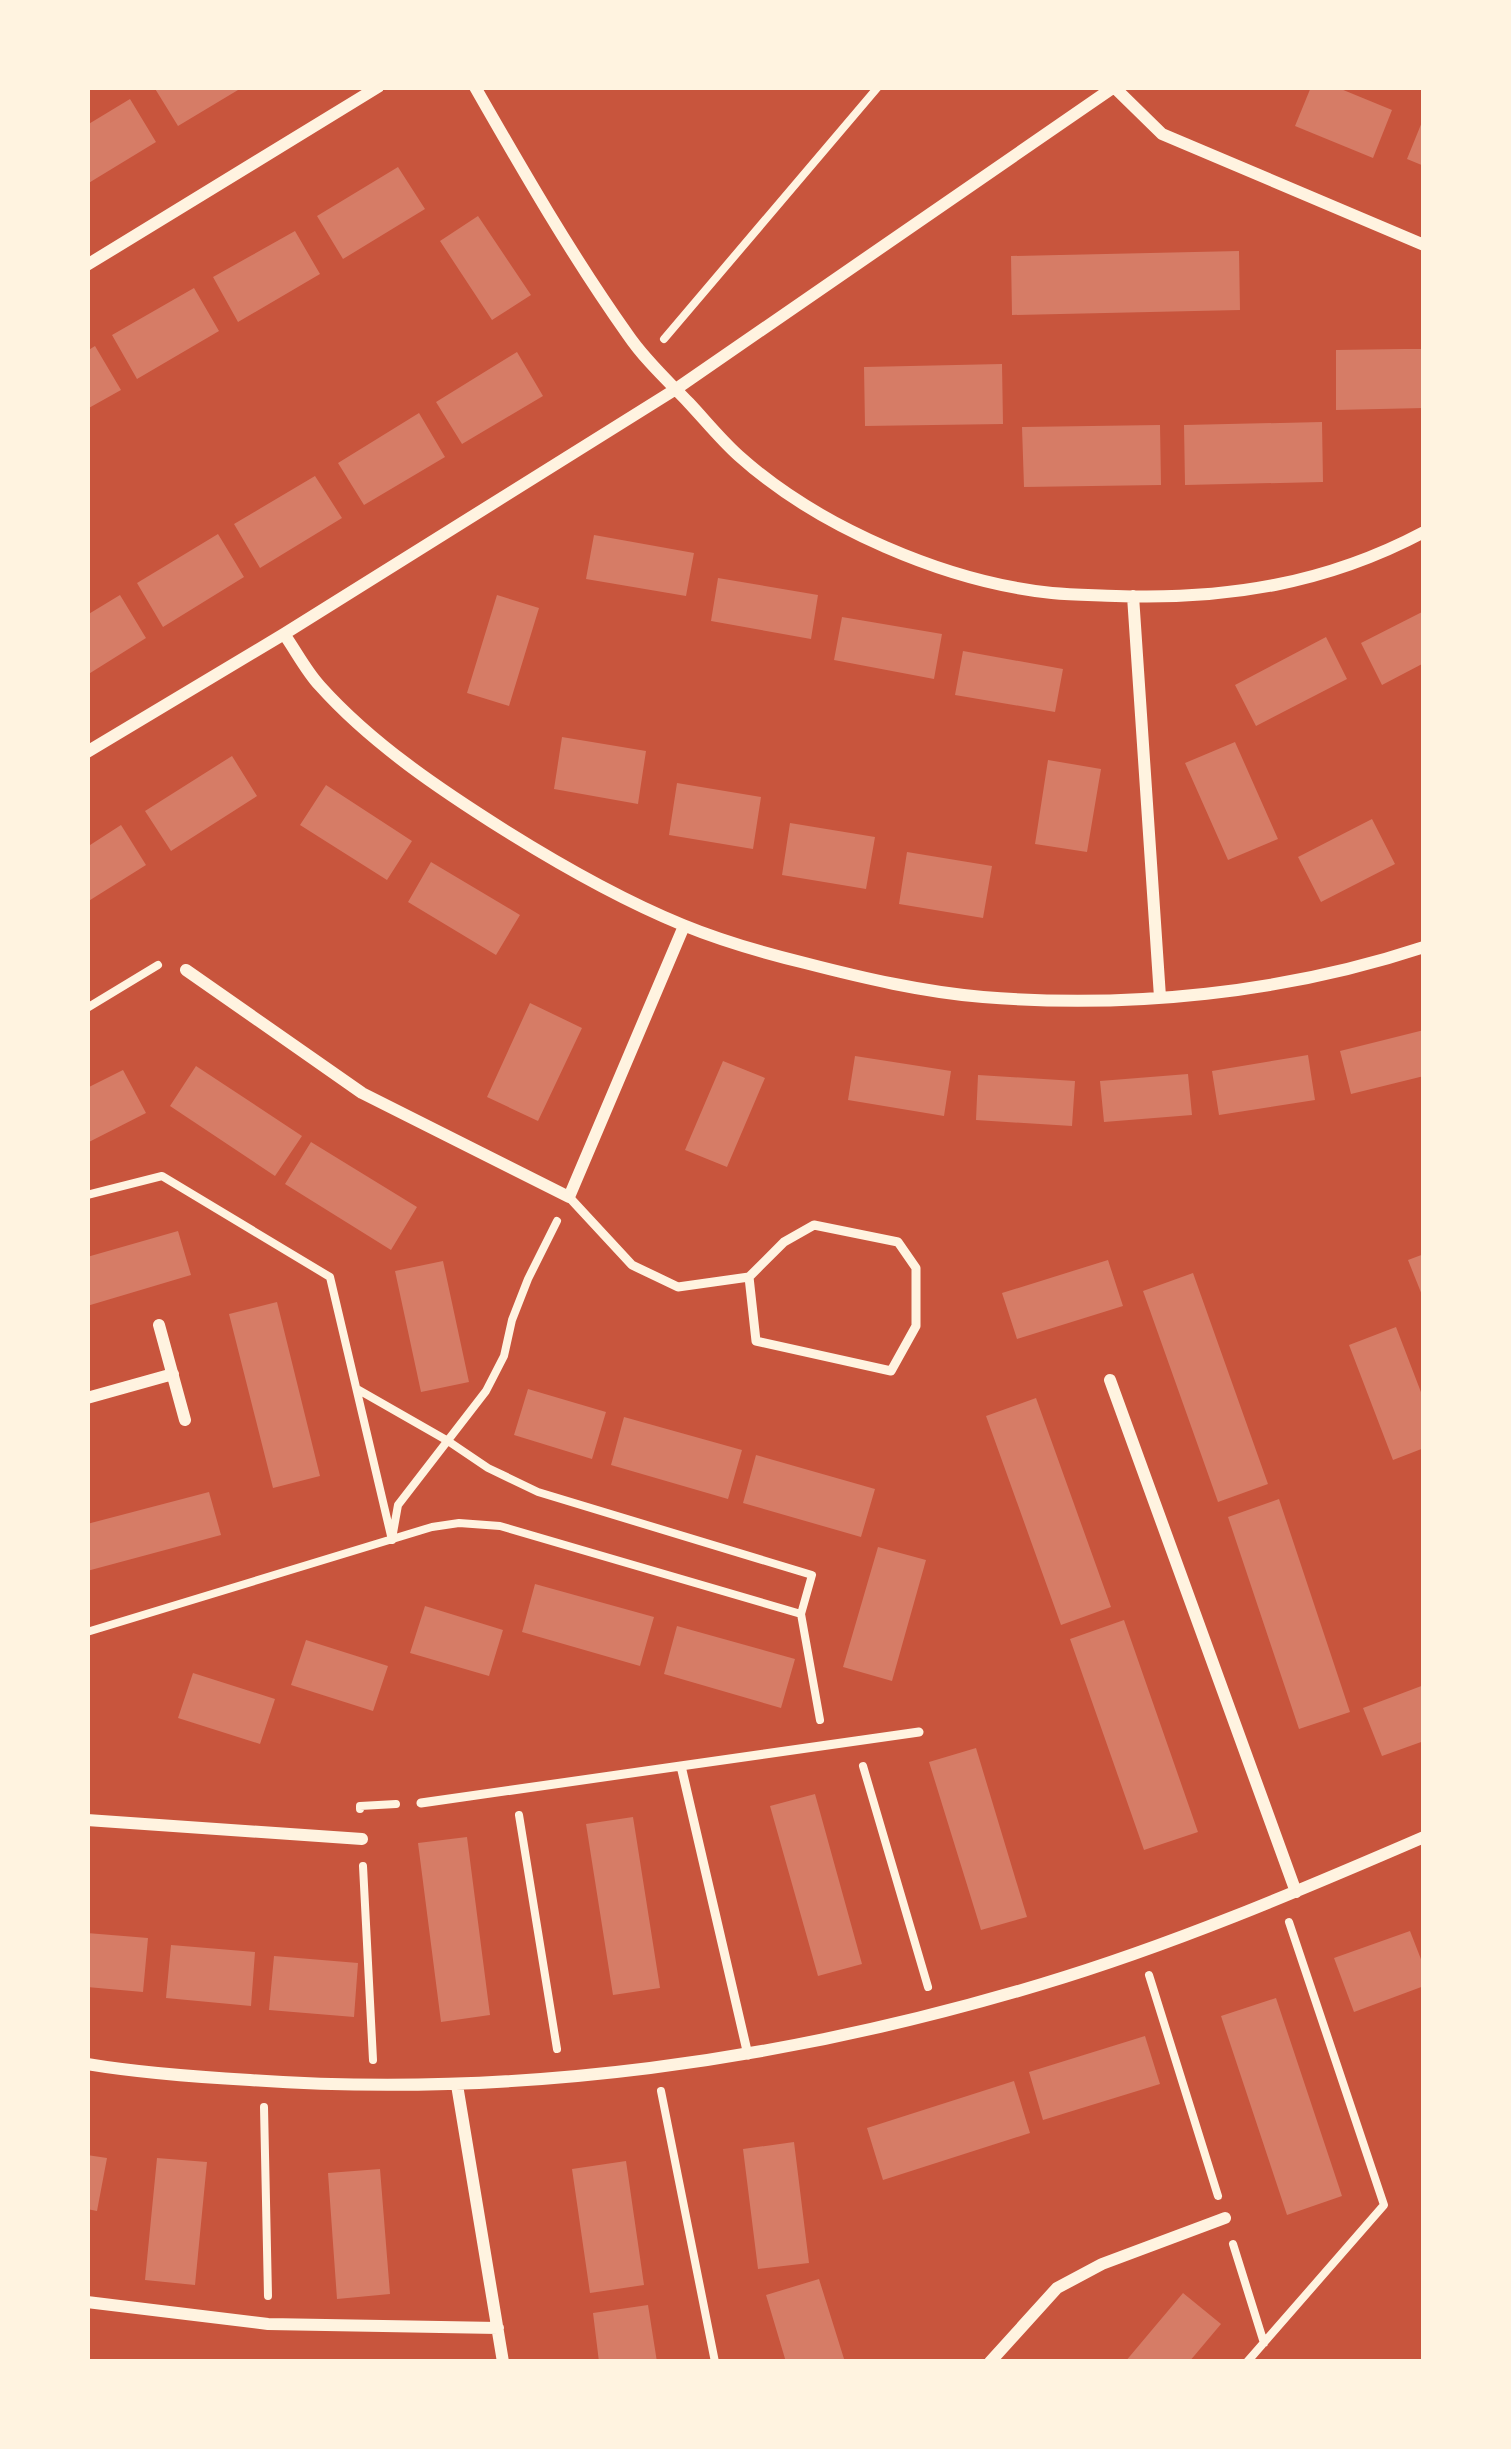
<svg xmlns="http://www.w3.org/2000/svg" width="1511" height="2449" font-family="'PT Sans',sans-serif">
<rect width="100%" height="100%" fill="#c8553d"/>
<path fill="#d67c66" d="M154,87H243L178,126Z
M1311,87H1336L1392,110L1373,158L1295,126Z
M130,99L156,142L87,184V125Z
M1424,117V166L1407,159Z
M398,167L425,209L343,259L317,216Z
M478,216L531,295L492,320L440,241Z
M295,231L320,274L238,322L213,277Z
M1239,251L1240,310L1012,315L1011,256Z
M194,288L219,331L137,379L112,335Z
M95,346L121,390L87,409V351Z
M1404,349H1424V408L1336,410V350Z
M517,352L543,396L462,444L436,402Z
M1002,364L1003,424L865,426L864,367Z
M419,413L445,457L364,505L338,463Z
M1322,422L1323,482L1185,485L1184,425Z
M1160,425L1161,485L1024,487L1022,427Z
M315,476L342,518L260,568L234,524Z
M218,534L244,577L163,627L137,583Z
M594,535L694,553L686,596L586,579Z
M718,578L818,595L811,639L711,621Z
M120,595L146,638L87,675V615Z
M497,595L539,608L509,706L467,693Z
M1424,611V663L1382,685L1361,643Z
M842,617L942,634L934,679L834,660Z
M1326,637L1347,679L1256,726L1235,685Z
M963,651L1063,669L1055,712L955,695Z
M562,737L646,751L638,804L554,789Z
M1235,742L1278,839L1228,860L1185,763Z
M232,756L257,796L171,851L145,811Z
M1048,760L1101,769L1087,852L1035,844Z
M677,783L761,797L753,849L669,835Z
M326,785L412,841L387,880L300,825Z
M1372,819L1395,864L1321,902L1298,857Z
M790,823L875,837L866,889L782,875Z
M121,825L146,865L87,902V847Z
M907,852L992,866L983,918L899,904Z
M431,862L520,915L496,955L408,902Z
M530,1003L582,1028L538,1121L487,1097Z
M1424,1030V1076L1351,1094L1340,1051Z
M1308,1055L1315,1100L1219,1115L1212,1071Z
M855,1056L951,1071L944,1116L848,1100Z
M723,1061L765,1078L727,1167L685,1150Z
M196,1066L302,1136L275,1176L170,1106Z
M123,1070L146,1113L87,1143V1088Z
M1188,1074L1192,1115L1104,1122L1100,1081Z
M978,1075L1075,1081L1072,1126L976,1120Z
M311,1142L417,1207L391,1250L285,1184Z
M178,1231L191,1275L87,1306V1257Z
M1424,1254V1300L1408,1260Z
M1108,1260L1123,1306L1017,1339L1002,1293Z
M443,1261L469,1382L421,1392L395,1271Z
M1193,1273L1268,1484L1218,1502L1143,1291Z
M277,1302L320,1476L273,1488L229,1314Z
M1396,1327L1424,1400V1448L1393,1460L1349,1345Z
M528,1389L606,1412L592,1459L514,1435Z
M1036,1398L1111,1607L1061,1625L986,1416Z
M624,1417L742,1450L728,1499L611,1465Z
M756,1455L875,1489L861,1537L743,1503Z
M209,1492L221,1535L87,1571V1524Z
M1279,1499L1350,1712L1299,1729L1228,1517Z
M878,1547L926,1560L892,1681L843,1667Z
M535,1584L654,1617L640,1666L522,1632Z
M425,1606L503,1630L489,1676L410,1653Z
M1124,1620L1198,1832L1144,1850L1070,1639Z
M677,1626L795,1659L781,1708L664,1674Z
M306,1640L388,1666L373,1711L291,1685Z
M193,1673L275,1699L260,1744L178,1718Z
M1424,1685V1741L1382,1756L1363,1708Z
M976,1748L1027,1917L981,1930L929,1762Z
M815,1794L862,1964L818,1976L770,1806Z
M633,1817L660,1988L613,1995L586,1824Z
M467,1837L490,2015L441,2022L418,1843Z
M1410,1931L1424,1967V1986L1354,2012L1334,1958Z
M87,1933L148,1938L143,1992L87,1987Z
M171,1945L255,1952L251,2006L166,1998Z
M274,1956L358,1963L354,2017L269,2010Z
M1276,1998L1342,2196L1287,2215L1221,2016Z
M1145,2036L1160,2084L1043,2120L1029,2072Z
M1014,2081L1030,2133L883,2180L867,2128Z
M794,2142L809,2263L758,2269L743,2149Z
M87,2155L107,2158L97,2211L87,2209Z
M157,2158L207,2162L195,2285L145,2280Z
M626,2161L644,2285L590,2293L572,2169Z
M380,2169L390,2294L337,2299L328,2173Z
M819,2279L845,2362H786L766,2295Z
M1183,2293L1221,2324L1189,2362H1125Z
M648,2305L657,2362H599L593,2313Z"/>
<g fill="none" stroke-linecap="round" stroke-linejoin="round">
<path stroke="#fff3e0" stroke-width="8" d="M664,339L878,87
M87,1008L158,965
M87,1195L162,1176L330,1277L392,1540
M357,1389L448,1441L488,1468L538,1492L812,1575L801,1614
M393,1533L398,1505L486,1391L504,1356L512,1320L528,1279L557,1221
M87,1632L432,1527L459,1523L500,1526L801,1614L820,1720
M863,1766L928,1987
M360,1809V1806L396,1804
M519,1815L557,2049
M363,1866L373,2060
M1149,1975L1218,2196
M661,2091L715,2362
M264,2107L268,2296
M1233,2244L1264,2343
M1247,2362L1384,2205L1289,1922"/>
<path stroke="#fff3e0" stroke-width="9" d="M569,1197L632,1265L678,1287L749,1277L784,1242L814,1225L898,1242L916,1268V1326L891,1371L756,1341L749,1277
M681,1766L748,2055
M421,1803L919,1732"/>
<path stroke="#fff3e0" stroke-width="12" d="M475,87C523,171 572,256 628,335C645,360 668,381 689,403C705,420 721,440 739,456C818,527 946,582 1052,593C1073,595 1095,595 1116,596C1226,600 1326,584 1424,532
M1114,87L1162,134L1424,245
M87,265L378,87
M1133,596L1160,997
M284,634C296,651 306,671 320,686C372,744 441,790 506,831C562,866 622,900 683,925C722,941 764,953 805,963C863,978 923,992 983,997C1130,1009 1285,993 1424,947
M87,752L284,634L676,389L1114,87
M186,970L362,1093L569,1197L684,926
M159,1325L185,1420
M1110,1380L1296,1892
M87,1398L173,1374
M87,1820L362,1839
M87,2064C141,2073 196,2077 250,2080C517,2099 786,2061 1042,1984C1172,1945 1299,1891 1424,1837
M457,2085L503,2362
M87,2302L268,2324L498,2328
M990,2362L1057,2288L1102,2264L1225,2218"/>
</g>
<rect width="1511" height="2449" fill="none" stroke="#fff3e0" stroke-width="180"/>
</svg>
